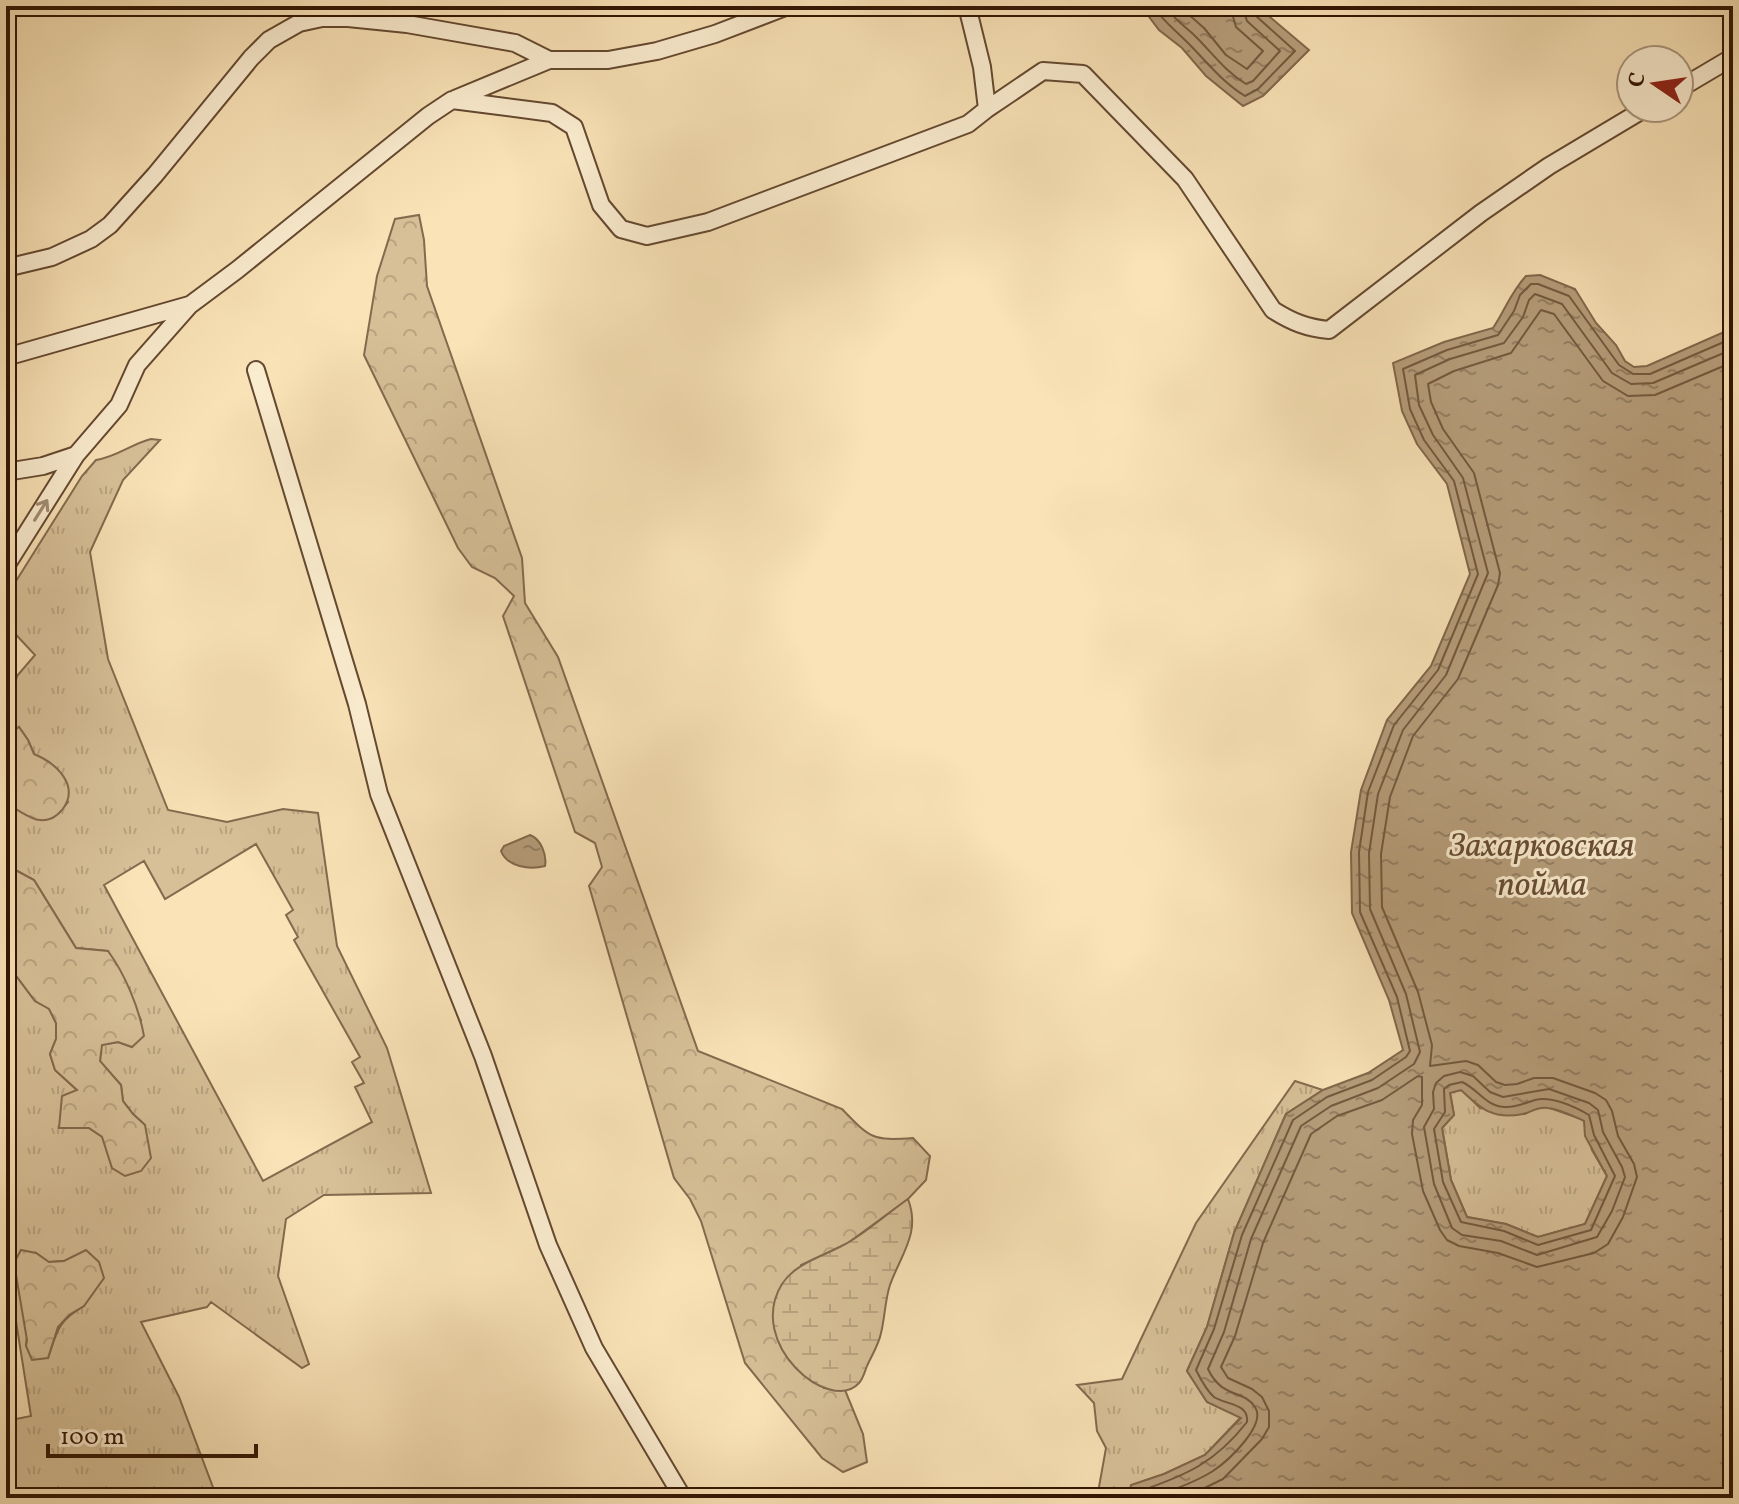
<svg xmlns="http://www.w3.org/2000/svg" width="1739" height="1504" font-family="Vollkorn,serif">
<defs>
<pattern id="grass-tufts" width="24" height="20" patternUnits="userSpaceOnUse" patternTransform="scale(2)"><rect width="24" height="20" fill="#d7c098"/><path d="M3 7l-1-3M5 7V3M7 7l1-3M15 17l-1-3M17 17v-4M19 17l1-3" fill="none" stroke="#b9a481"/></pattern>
<pattern id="forest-crowns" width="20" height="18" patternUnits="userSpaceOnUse" patternTransform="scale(2)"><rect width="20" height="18" fill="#d7c098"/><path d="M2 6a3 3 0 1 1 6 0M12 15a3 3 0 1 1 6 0" fill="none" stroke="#b9a481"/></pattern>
<pattern id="wetland-marsh" width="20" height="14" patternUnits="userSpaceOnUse" patternTransform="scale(2)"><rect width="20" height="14" fill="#d7c098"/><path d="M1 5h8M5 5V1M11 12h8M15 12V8" fill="none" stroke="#b9a481"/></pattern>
<pattern id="water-ripples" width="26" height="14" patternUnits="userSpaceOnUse" patternTransform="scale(2)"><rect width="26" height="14" fill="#b59d7a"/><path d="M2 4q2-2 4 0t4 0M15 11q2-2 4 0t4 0" fill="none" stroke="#947f62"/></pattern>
</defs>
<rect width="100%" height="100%" fill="#f9e3b7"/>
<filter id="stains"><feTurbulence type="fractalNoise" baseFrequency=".0025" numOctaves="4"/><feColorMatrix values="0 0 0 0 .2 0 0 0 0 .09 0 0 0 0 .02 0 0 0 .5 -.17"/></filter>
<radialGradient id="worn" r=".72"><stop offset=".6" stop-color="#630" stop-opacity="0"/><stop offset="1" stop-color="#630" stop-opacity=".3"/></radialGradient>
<path fill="url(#grass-tufts)" stroke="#846a4e" stroke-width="2" fill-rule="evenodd" d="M151,439L160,440L123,480L90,552L108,659L168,810L227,822L283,809L318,813L337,946L387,1048L431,1193L324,1195L286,1219L278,1276L309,1364L302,1368L211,1302L207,1307L141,1322L179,1397L217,1498H6V1421L31,1416L9,1277H6V981L17,977L35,1001L49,1008L56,1023V1039L50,1054L55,1070L78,1091L89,1128L103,1137L112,1167L145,1125L133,1114L123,1101L121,1085L100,1062L101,1045L118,1042L132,1047L141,1020L108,951L76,948L34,880L6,865V805C35,812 42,835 68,802L34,754L28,740L19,727L6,736V708L9,707L17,676L35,655L6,624V597L82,476L96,460C117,457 131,444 151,439ZM256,844L293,910L286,915L298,937L294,940L360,1057L352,1062L364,1083L355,1087L372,1122L263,1181L104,885L144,861L165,899ZM36,1253L48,1262L64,1261L84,1306C58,1321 57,1331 48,1358L26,1346Z
M1295,1081L1323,1090L1286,1114L1234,1233L1207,1327L1187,1371L1207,1402L1241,1417L1205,1455L1164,1474L1132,1485L1128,1498H1097L1106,1448L1097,1431L1094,1403L1077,1385L1122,1379L1196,1223Z
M1462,1090L1480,1108L1525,1114L1536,1108L1547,1107L1584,1120L1592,1150L1607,1176L1585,1224L1538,1237L1506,1224L1467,1217L1451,1180L1442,1128L1454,1115L1450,1092Z"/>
<path fill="url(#forest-crowns)" stroke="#846a4e" stroke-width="2" d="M419,215L424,240L427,286L522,558L525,603L558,657L698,1051L842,1109C870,1138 872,1141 913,1138L930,1156L926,1180L908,1199L848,1243L801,1265L824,1388L845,1390L863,1434L867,1462L843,1472L822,1458L745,1363L701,1221L690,1199L674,1178L589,886L602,867L595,843L575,832L503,616L514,596L495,578L472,567L458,548L364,355L377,276L395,219Z
M19,727L28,740L34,754C56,763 81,786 62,810C57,816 49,821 40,820C28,819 18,808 6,805V736Z
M6,865L34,880L76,948L108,951C125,974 139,1008 144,1036L132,1047L118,1042L102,1045L100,1061L121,1085L123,1101L133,1114L145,1125L151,1158L141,1171L125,1176L112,1168L102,1137L89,1128H59L62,1096L77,1090L55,1070L50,1054L56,1039V1023L49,1009L35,1001L17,977L6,981Z
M21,1250L36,1253L49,1262L64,1261L86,1250L99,1262L104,1278L84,1306L69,1315L58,1327L48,1358L32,1360L26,1346L27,1340L14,1263Z"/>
<path fill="url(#wetland-marsh)" stroke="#846a4e" stroke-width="2" d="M908,1199C921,1233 901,1254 890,1285C885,1300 885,1317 881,1333C879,1344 872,1355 867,1366C865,1371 863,1379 859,1383C830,1415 745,1344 782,1284C797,1261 827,1256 849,1242C869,1230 888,1213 908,1199Z"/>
<path fill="url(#water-ripples)" stroke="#81674a" stroke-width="2" fill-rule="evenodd" d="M1141,6H1257L1309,50L1263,96L1243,106L1206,76L1182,48L1159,30Z
M1540,275L1575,289L1596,323L1616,345L1625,361L1634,367L1647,366L1733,328V1498H1128L1131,1485L1164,1474L1205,1455L1241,1418L1207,1402L1187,1371L1207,1327L1234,1233L1286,1114L1323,1090L1368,1073L1403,1050L1389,1000L1352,913L1351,852L1361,790L1387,720L1431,666L1470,574L1447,484L1417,444L1402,411L1393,363L1444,342L1493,328C1505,310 1511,292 1526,276ZM1461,1090C1481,1109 1493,1120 1523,1114C1532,1112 1538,1106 1548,1108C1560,1109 1573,1116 1584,1121L1585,1136L1607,1176L1585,1224L1538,1237L1506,1224L1467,1217L1451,1180L1442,1128L1454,1115L1450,1093Z
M530,835C541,839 547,855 545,866C530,870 507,867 501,851L504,846Z"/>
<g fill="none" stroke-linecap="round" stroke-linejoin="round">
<path stroke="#74593e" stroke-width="2" d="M1153,6C1163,21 1175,30 1188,43C1207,62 1222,82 1245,96L1258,89L1295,51L1255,15L1252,6
M1165,6C1173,18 1183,25 1193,34C1211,51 1224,71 1246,84L1253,81L1280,51L1247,21L1242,6
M1179,6L1204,28L1226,55L1247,69L1263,51L1236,27L1230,6
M1460,1072L1473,1076L1490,1092L1503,1097L1549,1089L1589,1103L1598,1110L1603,1132L1622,1167L1625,1177L1612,1211L1597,1237L1537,1255L1501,1241L1462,1235L1452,1228L1434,1184L1424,1127L1434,1109L1433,1092L1436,1083L1444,1076Z
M1462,1082C1478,1089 1484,1105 1504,1107C1516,1108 1524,1103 1535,1100C1552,1096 1575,1107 1589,1115L1594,1135L1615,1176L1591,1230L1538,1245L1504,1231L1461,1222L1443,1182L1434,1129L1445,1112L1444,1089L1449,1085Z
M1136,1498L1140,1491C1187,1475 1216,1462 1247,1422C1249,1403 1226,1405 1214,1397C1207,1391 1200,1378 1196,1370L1214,1329L1242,1235L1293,1120L1327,1097L1372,1080L1406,1057L1410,1051L1397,997L1360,912L1359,852L1368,792L1394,725L1438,670L1478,574L1454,481L1424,440L1410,409L1403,369L1447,350L1498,335L1514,311L1520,295L1531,284H1538L1569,296L1619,365L1633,374H1650L1733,338
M1149,1498C1171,1491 1194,1483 1213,1471C1228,1461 1267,1425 1255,1407C1243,1389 1222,1399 1208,1369L1224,1332L1251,1239L1301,1126L1331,1106L1378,1088L1414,1064L1420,1052L1406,994L1370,909L1369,853L1378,794L1403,730L1446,675L1488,573L1463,478L1433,435L1419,405L1415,375L1450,359L1504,343L1523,317L1529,300L1535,294L1562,304L1612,373L1631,384L1653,383L1733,349
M1184,1498L1223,1479L1262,1439L1269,1427V1411L1262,1397L1252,1389L1228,1378L1221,1367L1235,1336L1263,1243L1311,1134L1337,1116L1382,1100L1418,1076L1422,1077V1105L1413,1120L1412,1134L1423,1191L1440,1230L1447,1240L1459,1246L1498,1253L1537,1267L1594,1253L1608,1244L1623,1217L1637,1177L1634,1164L1618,1136L1612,1111L1606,1100L1595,1093L1553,1078H1534L1517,1084L1505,1085L1496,1082L1478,1065L1466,1061L1430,1066L1432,1045L1418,992L1382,907L1381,854L1390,797L1413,736L1458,679L1498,585L1500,573L1474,473L1443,429L1431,402L1428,384L1454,371L1511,353L1541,310L1554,314L1603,381L1628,396L1655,395L1733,362"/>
<defs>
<path id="minor" d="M1679,89L1733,57
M455,99L549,60
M987,109L1043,71L1083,74L1185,179L1273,310C1292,322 1307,328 1329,330L1481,213L1549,166L1646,108
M6,268L52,257L91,239L110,225L155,175L251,58L269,40L299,23L322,18H348L407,24L515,43L549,60H608L657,51L715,34L788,6
M6,357L189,305
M256,370L357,704L379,794L483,1056L548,1245L594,1348L683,1498
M6,472L43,466L76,455
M6,566L76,455L119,405L137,365L190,305L237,270L428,116L452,100L552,113L574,127L601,205L621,229L647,236L708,222L968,124L987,109L982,67L967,6"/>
</defs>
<use href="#minor" stroke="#644830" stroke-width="20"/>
<use href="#minor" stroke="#fbedd0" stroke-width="16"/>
</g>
<defs><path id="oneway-shaft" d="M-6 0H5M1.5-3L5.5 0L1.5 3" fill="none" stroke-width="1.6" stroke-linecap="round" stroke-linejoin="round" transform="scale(2)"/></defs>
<use stroke="#a18c74" href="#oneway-shaft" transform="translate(41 510) rotate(-58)"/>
<g text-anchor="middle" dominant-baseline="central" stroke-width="6" stroke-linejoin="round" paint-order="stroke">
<g font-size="34" font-style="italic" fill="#664b33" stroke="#fbedd0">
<text x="1542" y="847">Захарковская<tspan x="1542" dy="39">пойма</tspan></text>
</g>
</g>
<rect width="1739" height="1504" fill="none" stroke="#f9e3b7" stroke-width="32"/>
<rect x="8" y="8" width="1723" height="1488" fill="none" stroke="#321503" stroke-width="4"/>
<rect x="16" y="16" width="1707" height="1472" fill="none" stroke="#321503" stroke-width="2"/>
<g transform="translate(1655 84) rotate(283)"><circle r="38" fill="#fbedd0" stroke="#ab977e" stroke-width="2"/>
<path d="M0-6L14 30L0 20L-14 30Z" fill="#8f2418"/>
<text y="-12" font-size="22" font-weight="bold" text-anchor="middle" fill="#321503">С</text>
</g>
<path d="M48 1444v12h208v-12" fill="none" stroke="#321503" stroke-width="4"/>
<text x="60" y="1444" font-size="24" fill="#321503" stroke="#fbedd0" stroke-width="6" paint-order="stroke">100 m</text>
<rect width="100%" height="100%" filter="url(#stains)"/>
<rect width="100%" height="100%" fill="url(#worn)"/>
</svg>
